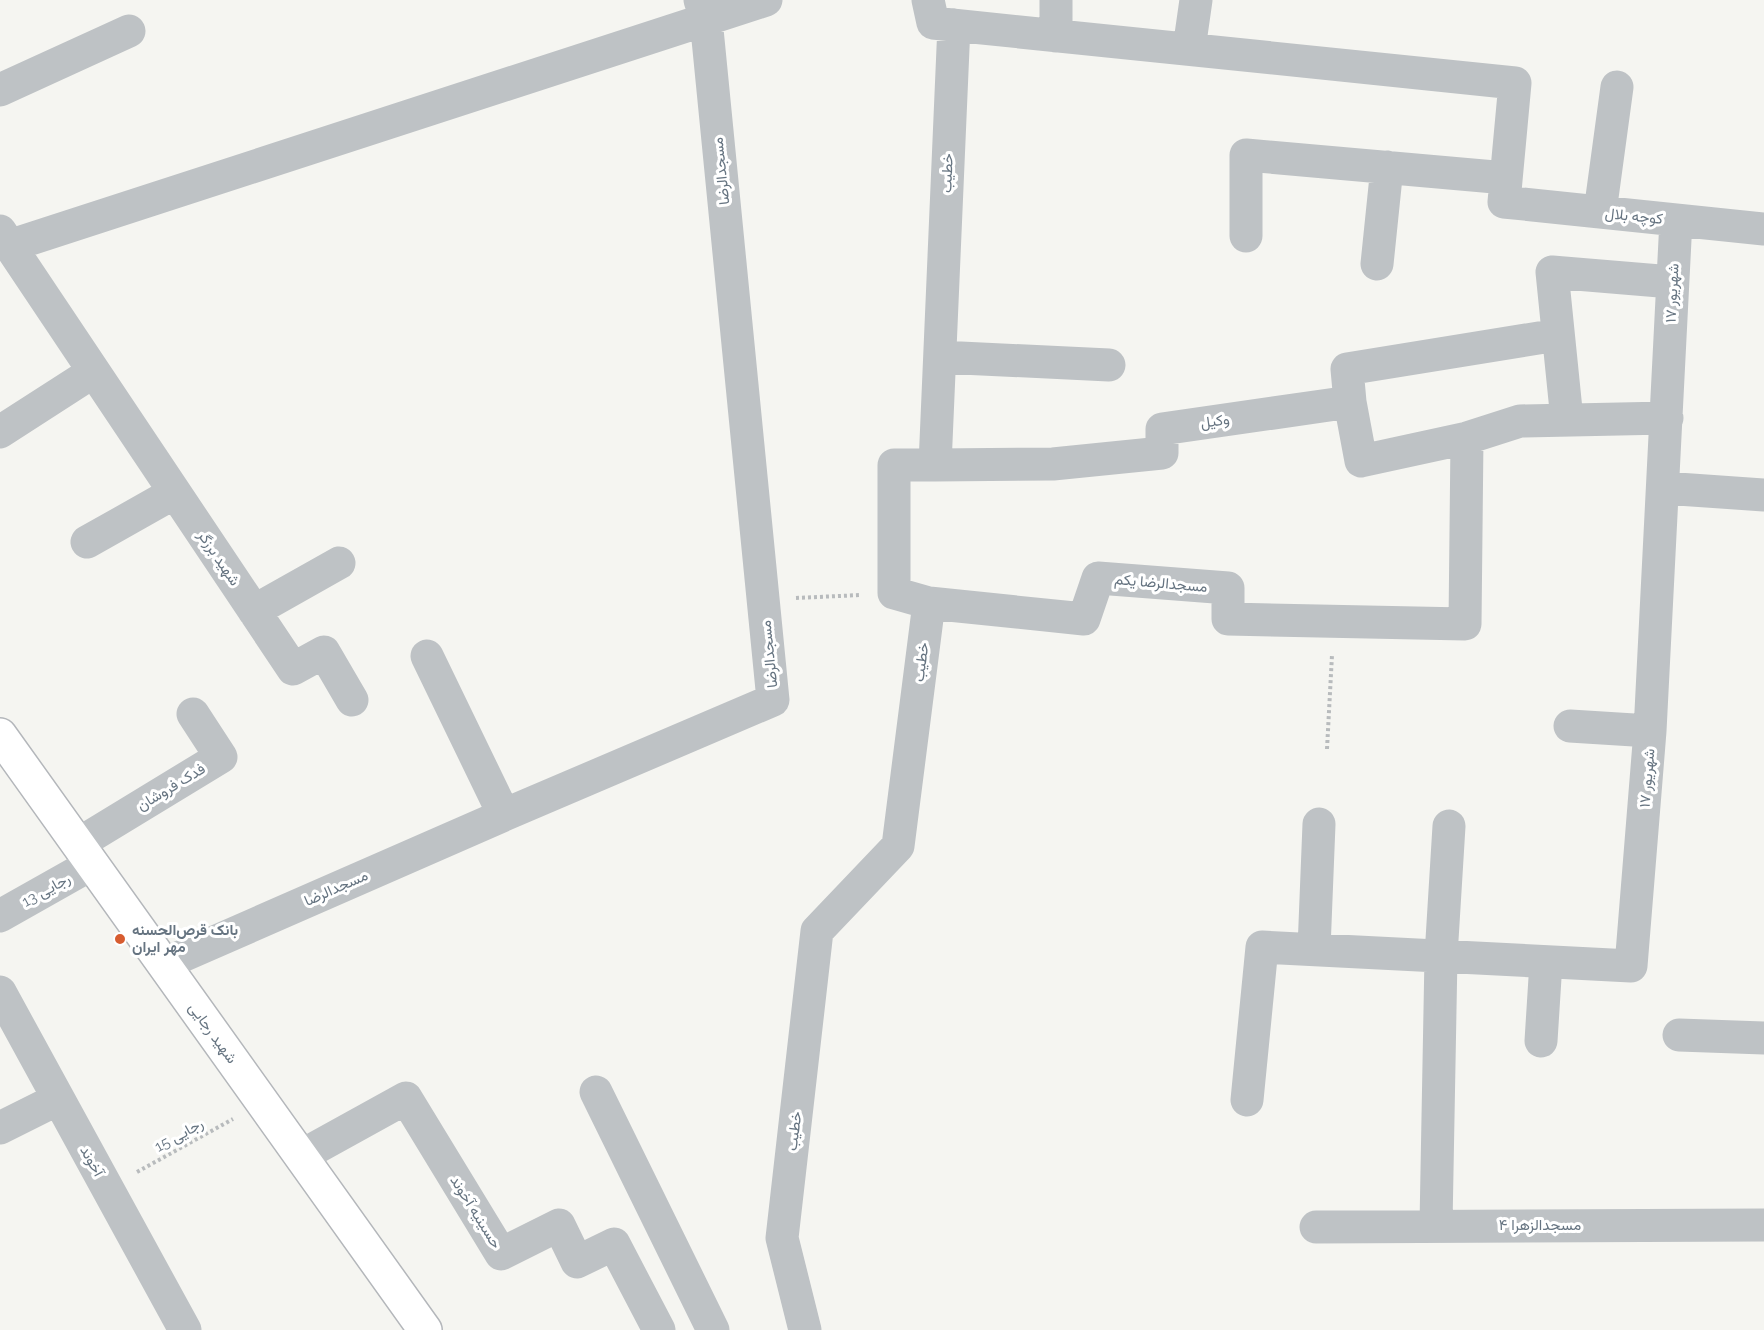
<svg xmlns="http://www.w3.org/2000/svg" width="1764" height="1330" font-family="Raleway,Vazirmatn,sans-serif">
<rect width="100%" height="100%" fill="#f5f5f1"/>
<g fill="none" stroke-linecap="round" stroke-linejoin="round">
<defs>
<path id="major" d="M0,735L425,1330"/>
</defs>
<use href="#major" stroke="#b4b7bb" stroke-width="36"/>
<path stroke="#b8bbbd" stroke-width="4" stroke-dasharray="3 3" stroke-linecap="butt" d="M796,598L861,595
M1327,749L1332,655
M137,1172L233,1119"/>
<path stroke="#bec2c5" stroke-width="33" d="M928,0L933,23L1515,83L1504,202L1764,229
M1056,0V36
M1189,49L1196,0
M0,90L129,31
M1600,212L1617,87
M0,231L293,669L324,652L352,700
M1246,236V155L1506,178
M9,246L766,0
M1377,264L1387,167
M1557,335L1347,369L1350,402L1361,461L1467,438L1520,421L1667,418
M940,357L1109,365
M1567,420L1552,272L1672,282
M0,432L93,372
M935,465L1053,464L1162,453V429L1350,402
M1663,488L1764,495
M87,542L174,493
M929,603L1084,619L1098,578L1228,588V619L1465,624L1467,438
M254,611L339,563
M427,656L504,815
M1570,726L1650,731
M78,844L221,757L193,714
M0,916L92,864
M1314,949L1319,824
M164,964L504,815L773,700L706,19L700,0
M0,992L185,1330
M1679,1035L1764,1038
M1541,1041L1546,962
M596,1092L713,1330
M1247,1100L1262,947L1631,966L1650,731L1676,220
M0,1128L58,1099
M301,1156L406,1098L501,1254L559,1225L577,1262L614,1244L659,1330
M1436,1225L1441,956L1449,826
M1316,1227L1764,1225
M805,1330L782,1238L817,931L898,846L929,603L894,593V465H935L954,25"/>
<use href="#major" stroke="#fff" stroke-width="33"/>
</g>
<circle fill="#d75c2f" stroke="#fff" stroke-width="2" cx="120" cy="939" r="6"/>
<g text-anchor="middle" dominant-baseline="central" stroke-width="6" stroke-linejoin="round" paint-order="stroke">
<g font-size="15" fill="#667481" stroke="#fff">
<text transform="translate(721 171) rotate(-96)">مسجدالرضا</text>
<text transform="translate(947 173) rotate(-88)">خطیب</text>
<text transform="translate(1634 216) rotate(6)">کوچه بلال</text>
<text transform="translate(1672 293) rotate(-87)">۱۷ شهریور</text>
<text transform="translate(1215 421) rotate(-8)">وکیل</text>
<text transform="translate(219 558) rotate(56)">شهید برزگر</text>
<text transform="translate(1161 583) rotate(5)">مسجدالرضا یکم</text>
<text transform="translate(769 654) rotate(-96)">مسجدالرضا</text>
<text transform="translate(921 662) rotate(-83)">خطیب</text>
<text transform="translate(1647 778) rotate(-85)">۱۷ شهریور</text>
<text transform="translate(171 787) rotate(-31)">فدک فروشان</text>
<text transform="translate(336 888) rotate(-24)">مسجدالرضا</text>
<text transform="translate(46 890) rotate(-29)">رجایی 13</text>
<text transform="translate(213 1033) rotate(54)">شهید رجایی</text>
<text transform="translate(794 1131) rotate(-83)">خطیب</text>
<text transform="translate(179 1135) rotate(-29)">رجایی 15</text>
<text transform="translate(92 1161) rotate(61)">آخوند</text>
<text transform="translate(476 1212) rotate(58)">حسینیه آخوند</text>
<text x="1540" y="1225">مسجدالزهرا ۴</text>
</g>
<g font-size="15" font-weight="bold" fill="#667481" stroke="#fff" text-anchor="start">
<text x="132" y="930">بانک قرص‌الحسنه<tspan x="132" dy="17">مهر ایران</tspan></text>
</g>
</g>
</svg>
